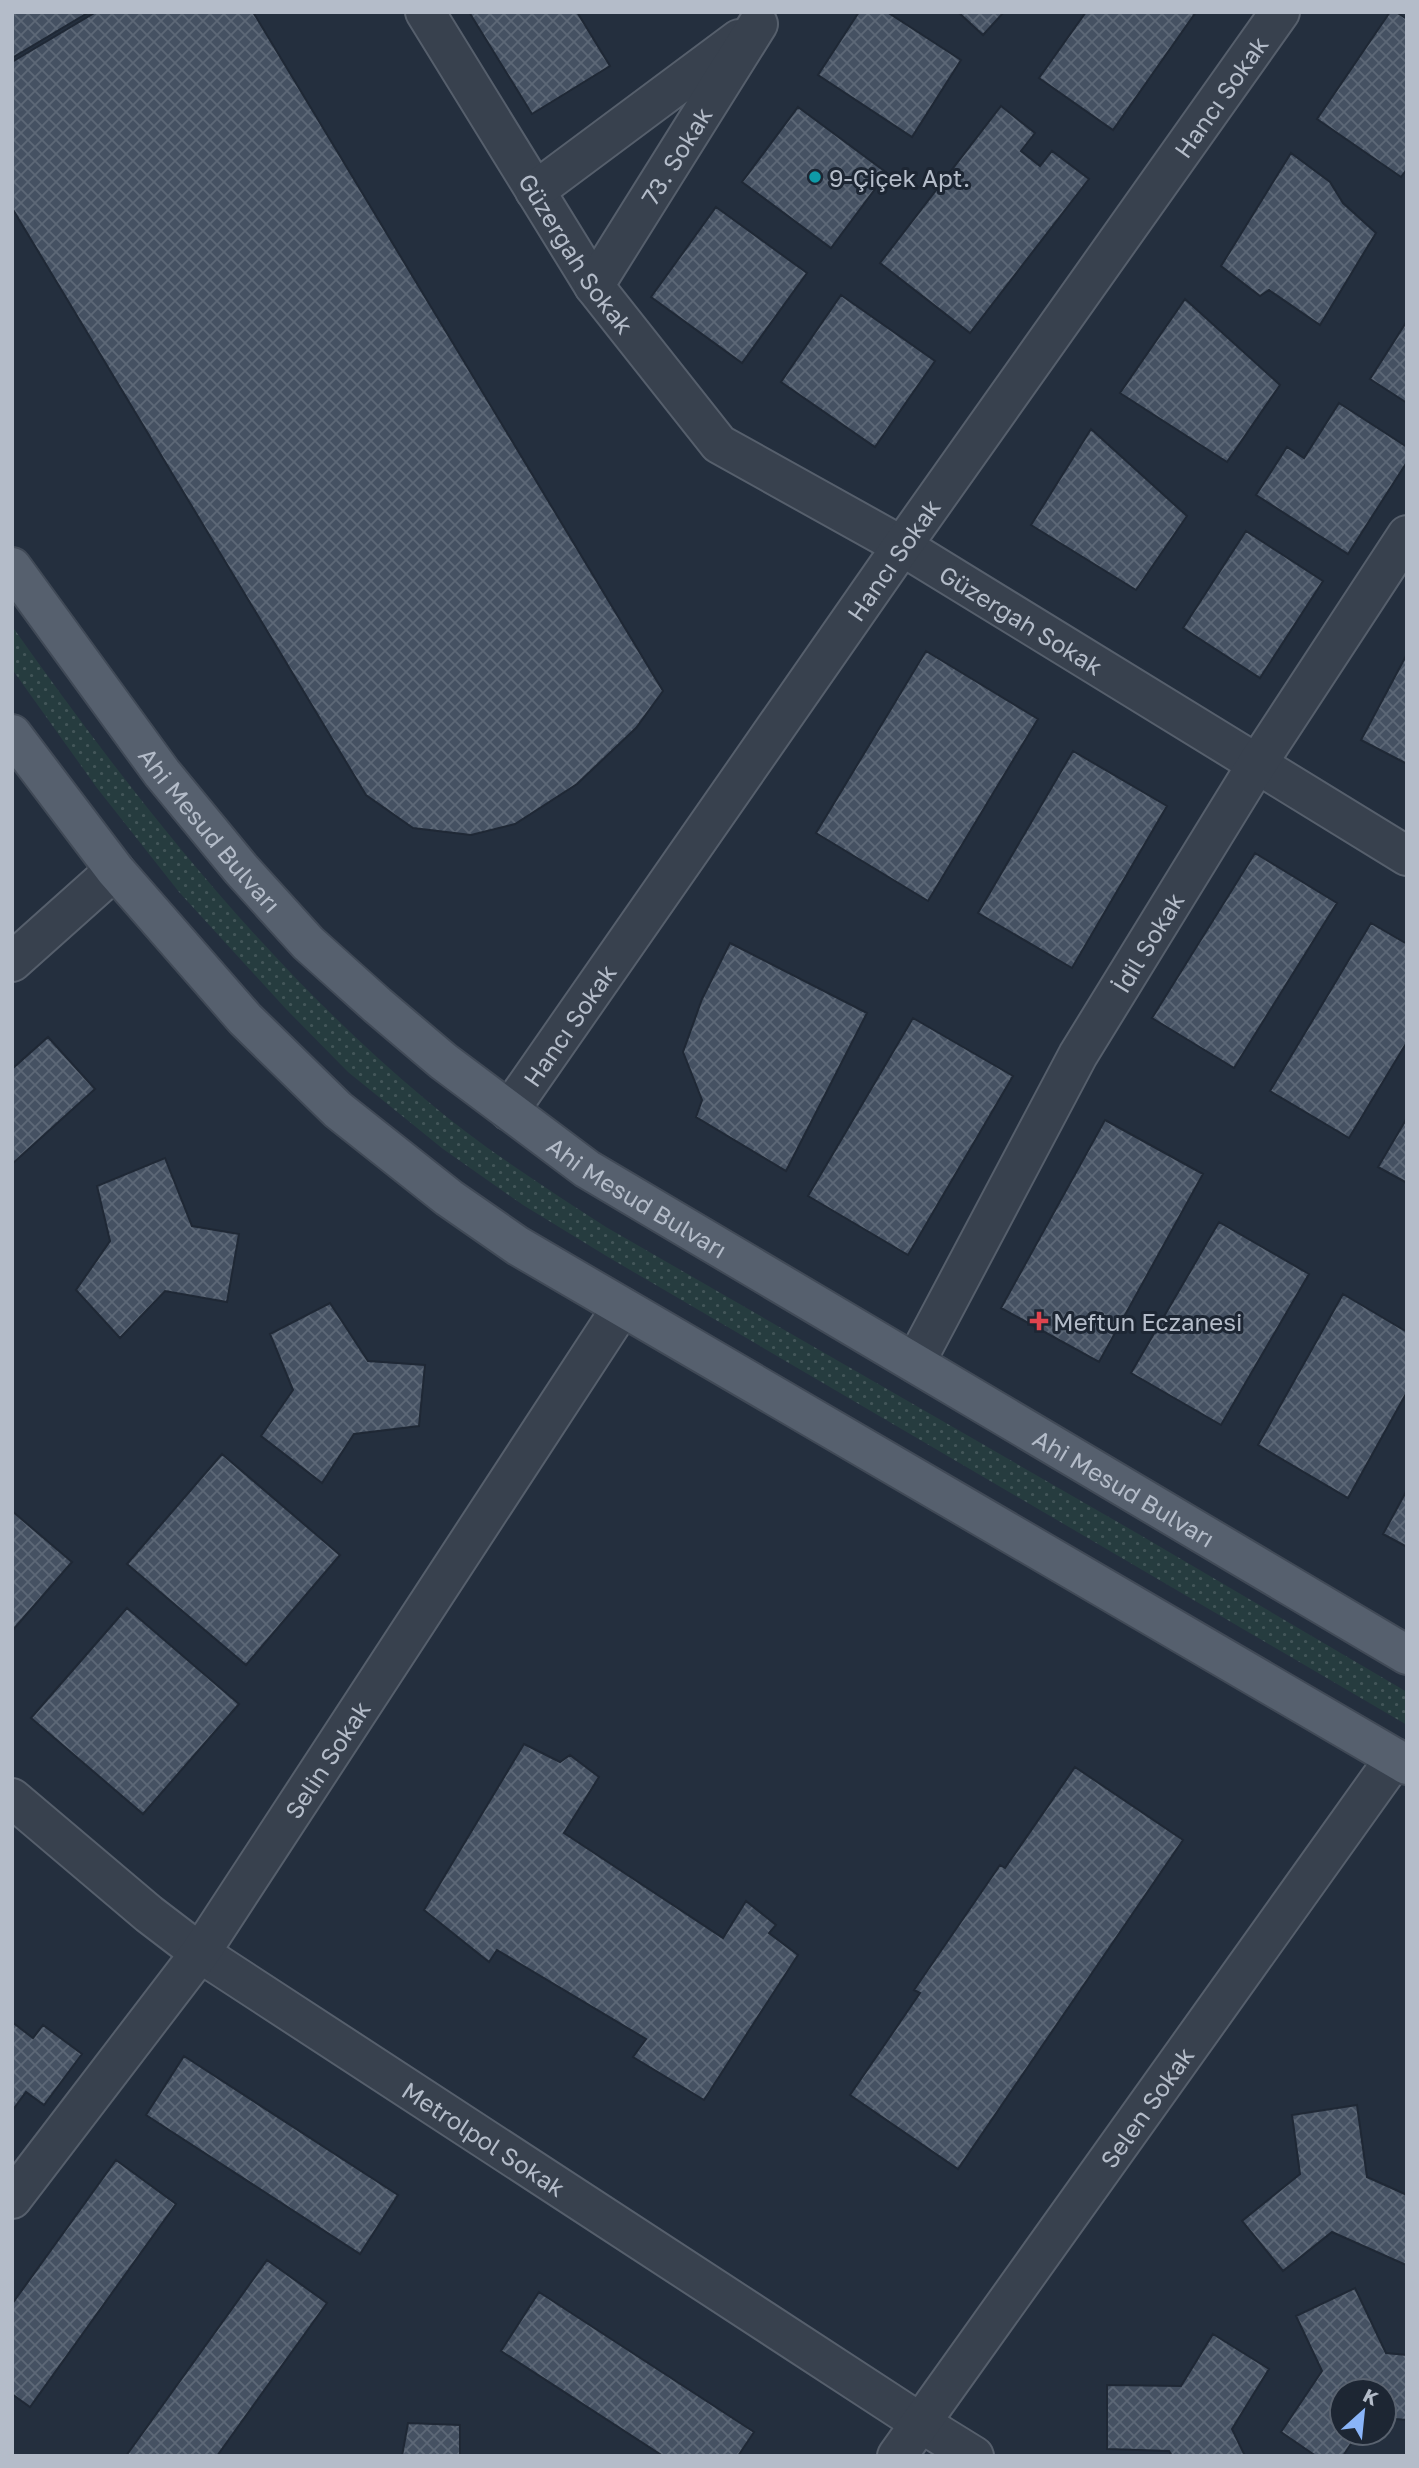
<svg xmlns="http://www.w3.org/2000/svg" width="1419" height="2468" font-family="'Golos Text',sans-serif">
<defs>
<pattern id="grass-dots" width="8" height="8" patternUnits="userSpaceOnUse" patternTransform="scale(1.75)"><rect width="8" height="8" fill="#263c3f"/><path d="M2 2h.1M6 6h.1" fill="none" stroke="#435659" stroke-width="1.8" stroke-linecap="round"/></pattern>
<pattern id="building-cross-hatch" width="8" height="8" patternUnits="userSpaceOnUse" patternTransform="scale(1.75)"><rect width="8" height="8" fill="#455162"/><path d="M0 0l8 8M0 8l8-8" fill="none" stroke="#5d6877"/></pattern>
</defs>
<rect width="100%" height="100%" fill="#242f3e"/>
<path fill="url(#grass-dots)" d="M12,626C132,796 265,965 425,1099C481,1147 545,1187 606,1227L1135,1532L1407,1692V1725L608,1257L523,1205L443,1149L348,1072L286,1009L179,892L97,788L12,669Z"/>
<path fill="url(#building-cross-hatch)" stroke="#1f2835" stroke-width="2" d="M12,12H89L12,58Z
M96,12H253L663,691L636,728L577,784L515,824L471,835L413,828L366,795L12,208V62Z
M469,12H577L610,66L532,114Z
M859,12H887L961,60L912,137L818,75Z
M958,12H1004L983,35Z
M1086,12H1196L1113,130L1039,78Z
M1390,12H1396L1407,19V169L1401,177L1317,119Z
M1001,106L1035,133L1021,151L1040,166L1052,151L1089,179L970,333L880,263Z
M798,107L887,173L831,248L742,182Z
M1291,153L1330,182L1343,203L1376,233L1320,325L1269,290L1260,296L1221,266Z
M716,207L807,273L742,363L651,297Z
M841,295L935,361L875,447L781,382Z
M1185,299L1280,385L1227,462L1120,393Z
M1407,321V403L1370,379Z
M1339,403L1407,447V462L1348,554L1256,495L1287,447L1304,458Z
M1091,429L1187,516L1136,590L1031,525Z
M1246,531L1323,581L1260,678L1183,628Z
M926,651L1038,719L928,901L816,833Z
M1407,654V764L1361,740Z
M1073,751L1167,806L1072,968L978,913Z
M1255,853L1337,903L1234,1068L1152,1018Z
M1371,923L1407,944V1042L1349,1138L1270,1091Z
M730,943L867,1013L786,1171L696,1117L702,1100L683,1052L702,999Z
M913,1018L1013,1076L908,1255L808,1196Z
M48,1037L95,1089L12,1164V1069Z
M1407,1118V1183L1378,1167Z
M1105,1120L1203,1174L1099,1362L1001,1308Z
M165,1158L192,1226L239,1234L227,1302L165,1291L120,1338L76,1290L110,1241L97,1186Z
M1219,1222L1309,1274L1221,1425L1131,1373Z
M1343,1294L1407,1332V1392L1348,1498L1258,1445Z
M330,1303L368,1361L425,1365L419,1426L354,1434L322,1483L261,1436L293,1390L270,1334Z
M222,1454L340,1555L246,1665L127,1564Z
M1407,1490V1547L1383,1534Z
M12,1511L72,1562L12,1631Z
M127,1608L239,1704L143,1814L31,1718Z
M524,1744L560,1762L570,1755L599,1777L564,1833L723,1938L746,1901L776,1925L769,1933L798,1955L704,2100L633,2057L646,2039L497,1950L489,1962L424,1910Z
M1075,1767L1183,1840L958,2169L850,2095L920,1993L914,1990L1000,1865L1005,1868Z
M12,2022L33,2038L43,2025L82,2054L44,2105L26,2092L12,2111Z
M184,2056L398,2195L360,2254L146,2115Z
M1357,2105L1367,2177L1407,2195L1406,2265L1332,2232L1283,2271L1242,2221L1300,2174L1292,2115Z
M116,2160L176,2204L30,2407L12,2394V2304Z
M267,2260L327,2303L217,2456H126Z
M1355,2288L1386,2353L1407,2355V2420L1384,2418V2391H1342V2433H1358L1343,2456H1316L1281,2432L1322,2371L1296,2316Z
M539,2292L754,2432L738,2456H663L501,2351Z
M1213,2334L1269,2369L1232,2429L1245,2456H1172L1169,2451L1107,2449V2385L1181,2386Z
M408,2423L460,2425V2456H402Z"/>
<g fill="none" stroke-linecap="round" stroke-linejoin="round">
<defs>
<g id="minor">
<path id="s1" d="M425,12L594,286L719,444L902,546L1407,856"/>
<path d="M535,191L739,39"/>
<path id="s2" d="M594,286L758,24"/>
<path d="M12,962L115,870"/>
<path id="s3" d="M509,1111L902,546L1280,12"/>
<path id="s4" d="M915,1363L1078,1055L1257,764L1407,535"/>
<path id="s5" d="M12,1798L149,1914L200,1953L919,2422L974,2456"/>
<path id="s6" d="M12,2199L200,1953L622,1307"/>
<path id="s7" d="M897,2456L1395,1758"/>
</g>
<g id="major">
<path id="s8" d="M12,567L162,773L241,869L308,943L377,1005L443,1061L587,1169L1407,1655"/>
<path d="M12,734L115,870L245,1019L338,1110L449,1198L518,1246L1407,1765"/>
</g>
</defs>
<use href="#minor" stroke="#565f6c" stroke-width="42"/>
<use href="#major" stroke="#414a57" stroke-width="42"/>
<use href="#minor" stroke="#38414e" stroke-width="38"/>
<use href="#major" stroke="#56606e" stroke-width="38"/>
</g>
<circle fill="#0f9aa8" stroke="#1d2633" stroke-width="2.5" cx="815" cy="177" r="7"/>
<path fill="#e0444e" stroke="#1d2633" stroke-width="2.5" d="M1035.5 1310.5h7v7h7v7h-7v7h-7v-7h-7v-7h7z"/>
<g text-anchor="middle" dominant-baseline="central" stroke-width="6" stroke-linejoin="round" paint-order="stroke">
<g font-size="24" fill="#b4bcc9" stroke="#1d2633">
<text stroke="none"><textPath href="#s3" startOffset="1239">Hancı Sokak</textPath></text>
<text stroke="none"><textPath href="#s2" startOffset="154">73. Sokak</textPath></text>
<text stroke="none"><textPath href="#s1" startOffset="285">Güzergah Sokak</textPath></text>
<text stroke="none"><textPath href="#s3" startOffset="672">Hancı Sokak</textPath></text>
<text stroke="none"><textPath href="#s1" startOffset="873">Güzergah Sokak</textPath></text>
<text stroke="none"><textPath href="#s8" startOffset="329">Ahi Mesud Bulvarı</textPath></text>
<text stroke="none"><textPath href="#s4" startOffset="481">İdil Sokak</textPath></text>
<text stroke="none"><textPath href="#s3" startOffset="105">Hancı Sokak</textPath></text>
<text stroke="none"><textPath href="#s8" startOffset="896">Ahi Mesud Bulvarı</textPath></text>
<text stroke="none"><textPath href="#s8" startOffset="1463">Ahi Mesud Bulvarı</textPath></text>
<text stroke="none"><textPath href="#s6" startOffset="541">Selin Sokak</textPath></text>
<text stroke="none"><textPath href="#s7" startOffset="429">Selen Sokak</textPath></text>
<text stroke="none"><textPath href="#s5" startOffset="583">Metrolpol Sokak</textPath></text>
</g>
<g font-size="24" fill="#b4bcc9" stroke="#1d2633" text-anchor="start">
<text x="829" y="177">9-Çiçek Apt.</text>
<text x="1053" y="1321">Meftun Eczanesi</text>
</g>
</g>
<rect width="1419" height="2468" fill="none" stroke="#b4bcc9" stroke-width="28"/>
<g transform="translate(1363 2412) rotate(27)"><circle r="33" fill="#1d2633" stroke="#59626f" stroke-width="2"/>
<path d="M0-5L12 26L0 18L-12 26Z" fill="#8ab4f8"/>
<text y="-10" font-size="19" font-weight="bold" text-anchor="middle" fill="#b4bcc9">K</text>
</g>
</svg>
